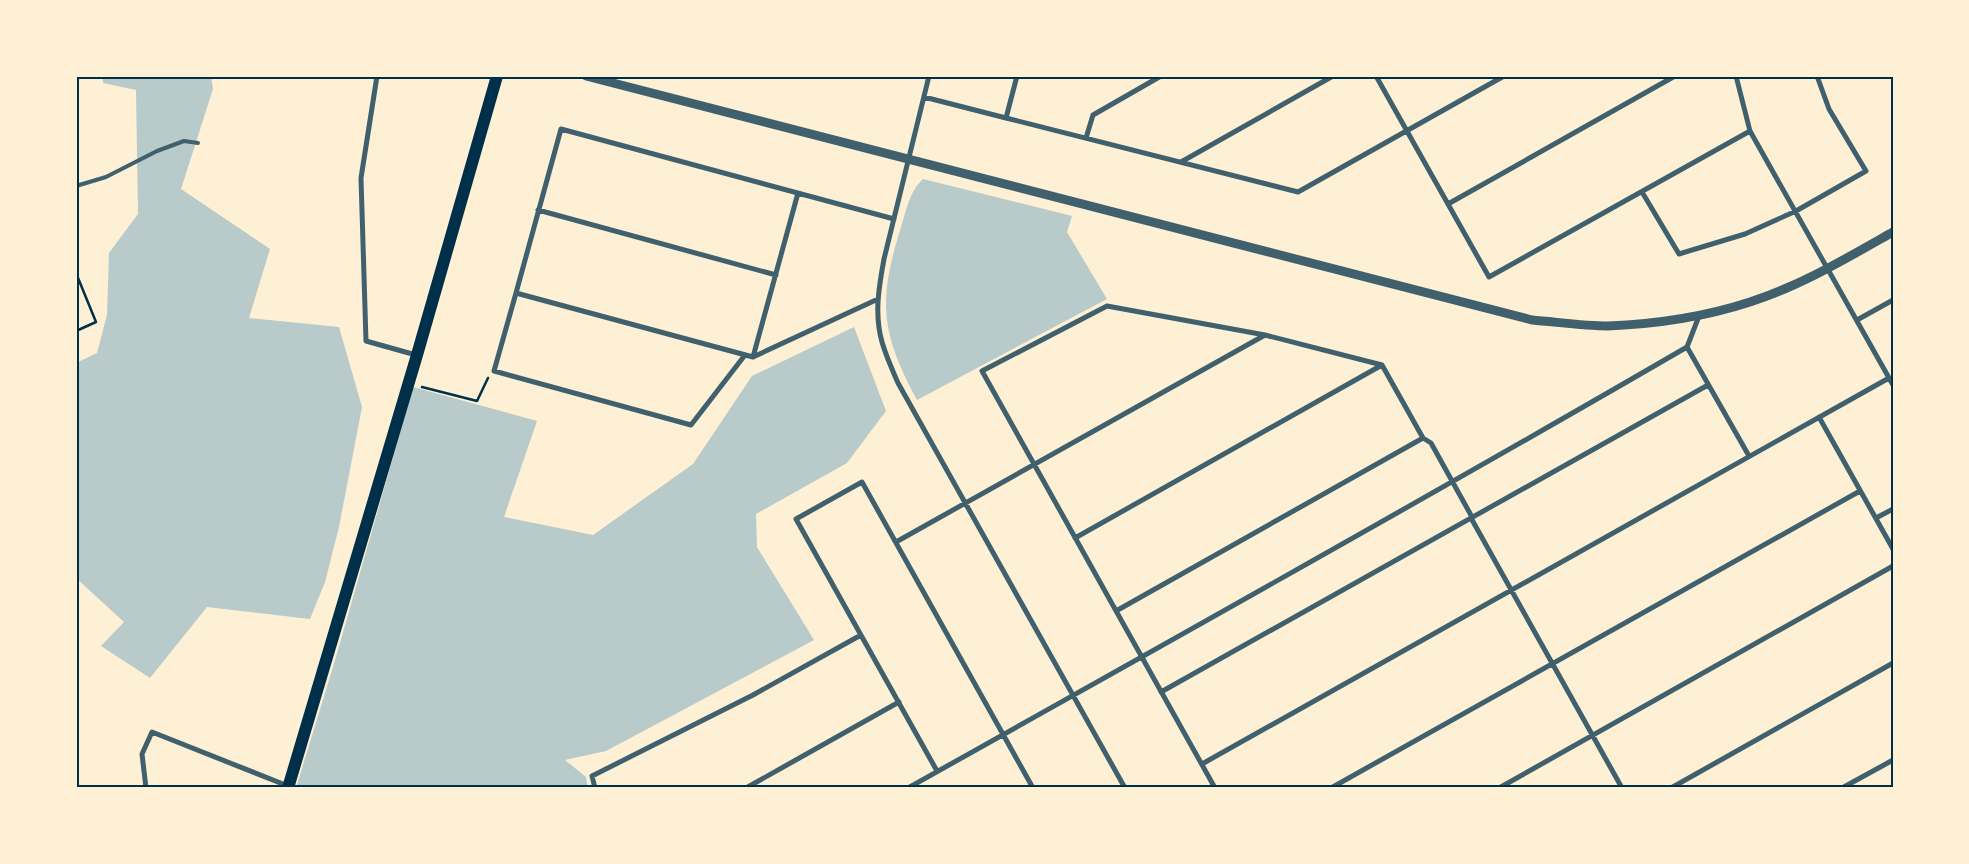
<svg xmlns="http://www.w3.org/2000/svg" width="1969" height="864" font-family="'DejaVu Sans',sans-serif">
<rect width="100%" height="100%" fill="#fdf0d5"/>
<path fill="#b9caca" d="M103,76H211L213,89L181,189L270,249L249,318L339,327L362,407L339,527L325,582L310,619L207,607L150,678L101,646L124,622L76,578V363L97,353L107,315L109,253L138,214L136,90L103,83Z
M923,179L1072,216L1067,232L1107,299L917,400C880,331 878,301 901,227C907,209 909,192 923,179Z
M854,327L886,411L847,463L756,514L757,547L814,640L606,751L565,760L586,777L588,788H296L336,657L413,387L537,421L504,517L593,535L693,464L752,376Z"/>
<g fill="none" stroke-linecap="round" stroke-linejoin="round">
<path stroke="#003049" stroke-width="2.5" d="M76,273L96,322L76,331
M422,387L477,401L488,378"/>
<path stroke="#3f606c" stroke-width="4" d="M76,186L106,177L157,151L184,141L198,143"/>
<path stroke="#3f606c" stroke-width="5" d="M377,76L361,178L366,341L416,355
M929,76L884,259C879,286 874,314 882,342C886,356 892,369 898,383L1125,788
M1017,76L1006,118L1298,192L1504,76
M1376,76L1489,277L1750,131
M1736,76L1750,131L1893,385
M924,97L1006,118
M1086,138L1093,115L1161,76
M1181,162L1333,76
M1642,192L1679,254L1745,234L1796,211L1866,171L1829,109L1817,76
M1448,204L1675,76
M538,210L776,275
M516,293L494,371L691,425L745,355
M878,299L753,357L516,293L561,129L894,219
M1857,320L1893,300
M1687,347L1749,456
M753,357L798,193
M1819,417L1893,549
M1471,518L1622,788
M1876,518L1893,509
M1075,538L1382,365
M896,542L1265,335
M1116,611L1423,438
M1161,692L1708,385
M1202,764L1889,378
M937,771L796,519L862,482L1033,788
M146,788L142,754L152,732L288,786
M595,788L592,776L753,695L861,635
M746,788L899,702
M908,788C1168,642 1429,497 1687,347L1699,316
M1215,788L982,371L1107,306L1265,335L1382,365L1423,438L1431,443L1472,517
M1331,788L1860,491
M1499,788L1893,566
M1671,788L1893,663
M1842,788L1893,760"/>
<path stroke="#3f606c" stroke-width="9" d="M586,76L1532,320C1557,322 1583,326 1608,326C1656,324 1704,317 1750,302C1800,286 1847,258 1893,232"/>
<path stroke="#003049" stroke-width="12" d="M288,788L417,355L497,76"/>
</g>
<rect width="1969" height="864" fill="none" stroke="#fdf0d5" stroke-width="155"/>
<rect x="78" y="78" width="1814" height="708" fill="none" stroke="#003049" stroke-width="2"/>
</svg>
